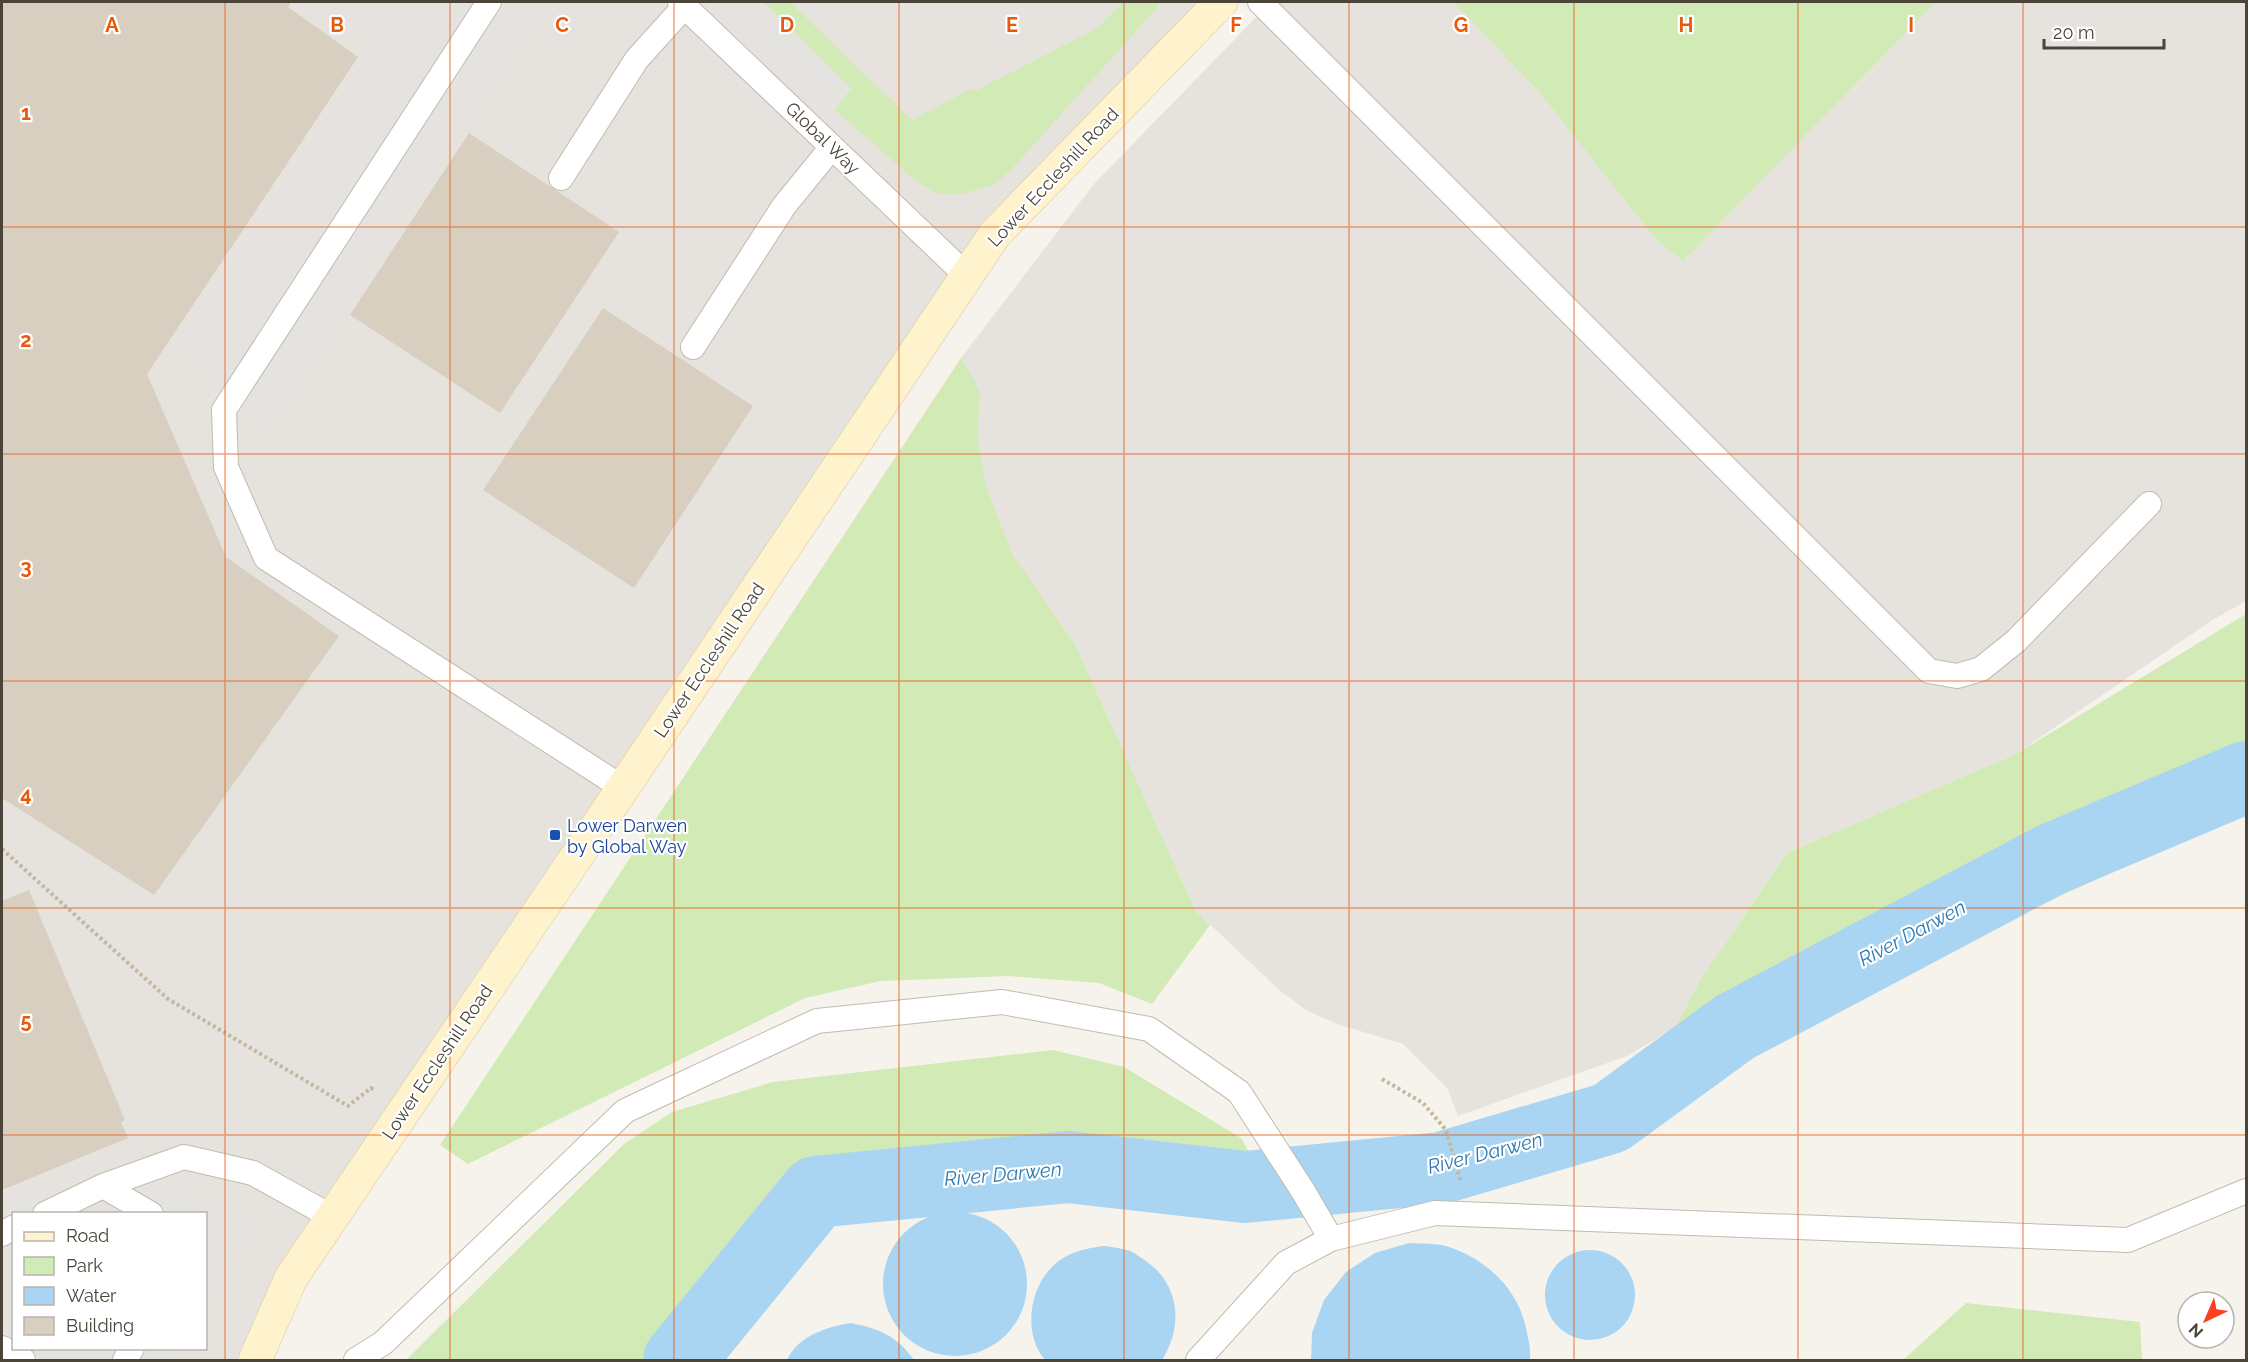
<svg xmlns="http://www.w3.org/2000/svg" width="2248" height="1362" font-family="Raleway,sans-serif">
<rect width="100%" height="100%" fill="#f6f3ec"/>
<path fill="#e6e2dd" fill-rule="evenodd" d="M2,2H1228L966,275L255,1360H2ZM14,1214H206V1348H14Z
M1271,2H1453L1539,92L1657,241L1683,261L1936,2H2246V601L2211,621L2016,754L1787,853L1699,982L1676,1027L1627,1056L1458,1116L1447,1088L1403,1044L1337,1024L1306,1010L1279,990L1195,910L1075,644L1013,555L986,486L977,433L979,391L961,358L1094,184Z"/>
<path fill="#d2eab5" d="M763,2H790L912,120L971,89L975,91L1096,29L1123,2L1159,3L1156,9L1010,171L993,185L965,193L939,194L917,182L835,110L851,88Z
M1453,2H1936L1683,261L1657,241L1539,92Z
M961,358L980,391L977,433L986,486L1013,555L1075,644L1195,910L1210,925L1152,1004L1099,983L1009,976L881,981L805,998L468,1164L440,1145Z
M2246,614V763L1676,1027L1699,982L1787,853L2016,754Z
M2246,796V811L1853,991L2048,885Z
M1053,1050L1124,1067L1241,1138L1261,1173L1071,1151L828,1169L802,1174L785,1189L644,1360H406L624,1144L672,1112L773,1082Z
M1966,1303L2140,1322L2142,1360H1903Z"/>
<path fill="#e5e3e0" d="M344,2H543L268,419L210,379L220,362L182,337L389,33Z
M724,2H763L851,88L835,110Z
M132,1148L151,1181L246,1224L206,1300V1214H14V1348L179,1349L173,1360H2V1204Z"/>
<path fill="#a9d4f2" d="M883 1284a72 72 0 1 1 144 0a72 72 0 1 1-144 0Z
M1409,1243C1420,1244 1435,1243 1446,1246C1487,1259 1520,1290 1527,1333C1529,1342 1531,1351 1530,1360H1311L1312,1333L1324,1300L1346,1272L1375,1253Z
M1104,1246C1112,1247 1120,1248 1127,1250C1133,1251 1138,1256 1143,1259C1180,1283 1184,1325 1162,1360H1045C1021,1332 1030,1281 1060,1260C1073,1251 1088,1248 1104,1246Z
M1545 1295a45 45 0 1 1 90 0a45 45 0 1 1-90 0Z
M851,1323C880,1329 896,1335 914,1360H787C798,1336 826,1327 851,1323Z"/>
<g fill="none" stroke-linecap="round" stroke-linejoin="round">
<path stroke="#a9d4f2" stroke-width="72" d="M679,1360L816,1192L1068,1167L1245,1187L1441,1168L1610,1118L1735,1027L2052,859L2246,777"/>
</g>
<path fill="#d8cfc1" d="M2,2H291L288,7L358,57L147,374L226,557L339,636L154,895L2,798Z
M469,133L619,232L500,413L350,315Z
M603,308L753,406L634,588L483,490Z
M29,890L125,1120L121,1122L128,1138L2,1190V901Z"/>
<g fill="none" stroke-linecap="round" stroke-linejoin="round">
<defs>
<path id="lane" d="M489,2L224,410L226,467L266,558L623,788
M680,2L966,275
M1260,2L1929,671L1957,676L1981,669L2016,641L2149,504
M561,178L637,59L685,6
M693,347L784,206L832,147
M103,1186L151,1214
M45,1214L103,1186L184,1157L253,1173L332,1217
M2,1234L14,1227
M2,1348L23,1360
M125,1360L132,1348
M356,1360L383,1343L625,1111L817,1021L1002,1002L1149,1029L1239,1092L1303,1191L1331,1239
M1198,1360L1286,1263L1331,1239L1435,1213L2128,1240L2246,1191"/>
<path id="secondary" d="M255,1360L291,1278L623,788L995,234L1221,2"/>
</defs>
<use href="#lane" stroke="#c2bbae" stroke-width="26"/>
<use href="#secondary" stroke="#d6c79b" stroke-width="34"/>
<path stroke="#c4b79f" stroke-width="4" stroke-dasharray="3 3" stroke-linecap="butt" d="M2,849L168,999L348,1106L371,1088L374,1090
M1382,1079L1423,1103L1446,1130L1461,1182"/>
<use href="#lane" stroke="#fff" stroke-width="24"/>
<use href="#secondary" stroke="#fff3cd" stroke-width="33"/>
</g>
<path fill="none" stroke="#e8590c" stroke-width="1.5" stroke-opacity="0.55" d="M225,2V1360M450,2V1360M674,2V1360M899,2V1360M1124,2V1360M1349,2V1360M1574,2V1360M1798,2V1360M2023,2V1360M2,227H2246M2,454H2246M2,681H2246M2,908H2246M2,1135H2246"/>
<rect fill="#1a4fb4" stroke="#fff" stroke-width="2" x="549" y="829" width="12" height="12" rx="3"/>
<g text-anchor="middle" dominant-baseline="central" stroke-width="4.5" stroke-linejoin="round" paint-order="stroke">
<g font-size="18" fill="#4b4439" stroke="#fff">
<text transform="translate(823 138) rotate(44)">Global Way</text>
<text transform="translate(1053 177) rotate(-47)">Lower Eccleshill Road</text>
<text transform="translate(709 660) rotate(-56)">Lower Eccleshill Road</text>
<text transform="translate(437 1062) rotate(-56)">Lower Eccleshill Road</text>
</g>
<g font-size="18" fill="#164399" stroke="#fff" text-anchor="start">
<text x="567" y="825">Lower Darwen<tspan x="567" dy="21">by Global Way</tspan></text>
</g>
<g font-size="20" font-style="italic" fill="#2e7ab2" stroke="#fff">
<text transform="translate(1912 933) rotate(-28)">River Darwen</text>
<text transform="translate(1485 1153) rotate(-14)">River Darwen</text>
<text transform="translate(1003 1174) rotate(-5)">River Darwen</text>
</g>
</g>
<g font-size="20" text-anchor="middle" font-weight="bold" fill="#e8590c" stroke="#fff" stroke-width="4.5" stroke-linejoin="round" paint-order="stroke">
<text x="112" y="32">A</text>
<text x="337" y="32">B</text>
<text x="562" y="32">C</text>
<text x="787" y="32">D</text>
<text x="1012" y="32">E</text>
<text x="1236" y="32">F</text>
<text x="1461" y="32">G</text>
<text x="1686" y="32">H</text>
<text x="1911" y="32">I</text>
<text x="26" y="120">1</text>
<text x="26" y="347">2</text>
<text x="26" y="574">3</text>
<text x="26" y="801">4</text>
<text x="26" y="1028">5</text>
</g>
<rect width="2248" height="1362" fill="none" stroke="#4b4439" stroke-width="6"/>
<rect x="12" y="1212" width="195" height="138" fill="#ffffff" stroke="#b7b4b0" stroke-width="1.5"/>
<rect x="24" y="1232" width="30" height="9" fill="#fff3cd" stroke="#b7b4b0" stroke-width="1.5"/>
<text x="66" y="1242" font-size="18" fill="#4b4439">Road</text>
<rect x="24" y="1257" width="30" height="18" fill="#d2eab5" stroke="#b7b4b0" stroke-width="1.5"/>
<text x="66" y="1272" font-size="18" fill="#4b4439">Park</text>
<rect x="24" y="1287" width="30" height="18" fill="#a9d4f2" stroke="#b7b4b0" stroke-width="1.5"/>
<text x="66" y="1302" font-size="18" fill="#4b4439">Water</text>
<rect x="24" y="1317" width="30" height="18" fill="#d8cfc1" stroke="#b7b4b0" stroke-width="1.5"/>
<text x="66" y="1332" font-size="18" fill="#4b4439">Building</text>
<g transform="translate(2206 1320) rotate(224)"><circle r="28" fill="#ffffff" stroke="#b7b4b0" stroke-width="1.5"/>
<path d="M0-4.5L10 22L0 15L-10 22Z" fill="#fc3f1d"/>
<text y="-9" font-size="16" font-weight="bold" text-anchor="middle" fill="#4b4439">N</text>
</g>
<path d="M2044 39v9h120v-9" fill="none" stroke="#4b4439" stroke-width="3"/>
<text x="2053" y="39" font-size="18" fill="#4b4439" stroke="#ffffff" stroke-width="4.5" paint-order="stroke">20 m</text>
</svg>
